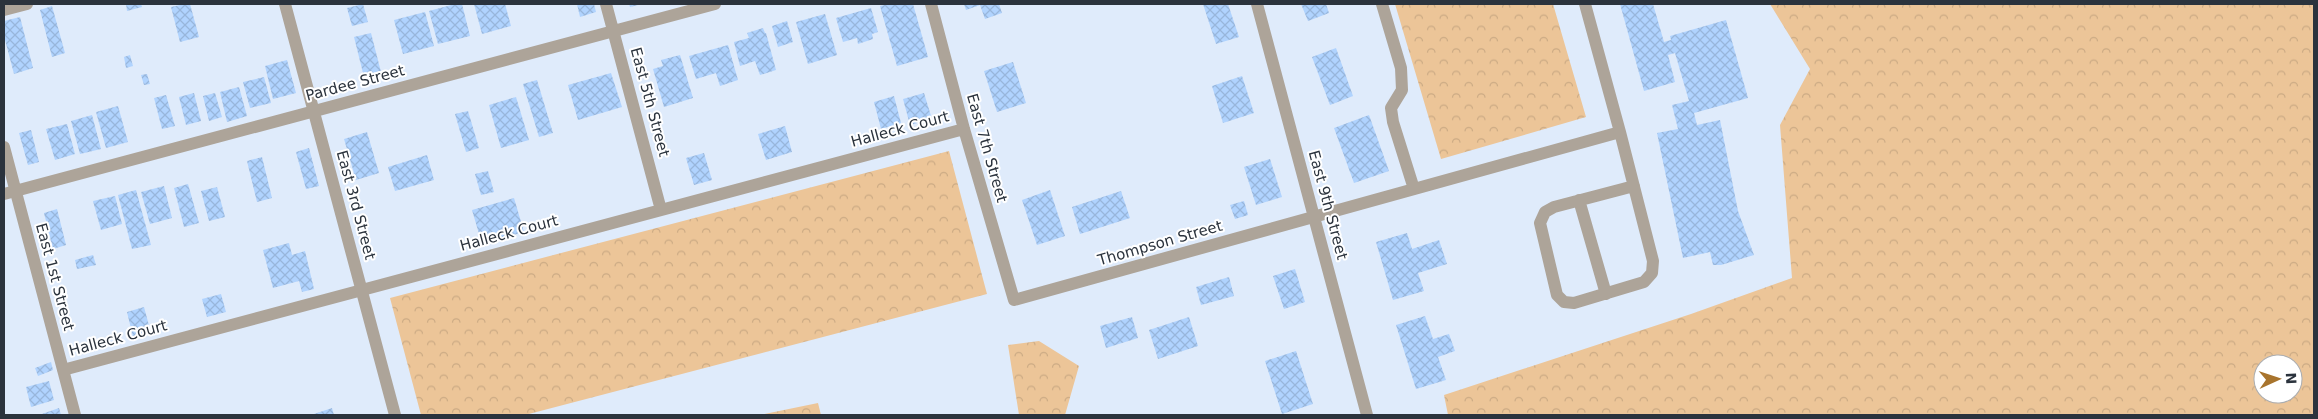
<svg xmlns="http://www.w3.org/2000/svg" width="2318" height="419" font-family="'DejaVu Sans',sans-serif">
<defs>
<pattern id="forest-crowns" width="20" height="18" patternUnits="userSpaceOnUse" patternTransform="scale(1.25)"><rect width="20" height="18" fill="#ecc598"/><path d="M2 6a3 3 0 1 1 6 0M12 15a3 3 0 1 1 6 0" fill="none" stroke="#cbaa84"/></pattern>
<pattern id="building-cross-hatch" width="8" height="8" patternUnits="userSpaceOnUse" patternTransform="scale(1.25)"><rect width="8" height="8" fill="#b0d3fe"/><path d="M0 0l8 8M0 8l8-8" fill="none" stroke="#98b6db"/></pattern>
</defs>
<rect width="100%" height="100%" fill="#dfebfb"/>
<path fill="url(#forest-crowns)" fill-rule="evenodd" d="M1395,4H1553L1586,117L1441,159Z
M1770,4H2314V415H1448L1444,395L1691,314L1792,278L1780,125L1810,69ZM2263,364H2293V394H2263Z
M949,151L987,294L525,415H421L390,298Z
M1039,341L1079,366L1065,415H1019L1008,345Z
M818,403L821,415H760Z"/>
<path fill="url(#building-cross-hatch)" d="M126,4H141L142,7L127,11Z
M185,4H190L199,37L180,42L171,7Z
M363,4L368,22L352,26L347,8Z
M455,4H462L470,36L438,44L429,11Z
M474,4H505L511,26L482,34Z
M577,4H594L596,12L580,17Z
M629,4H642L630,7Z
M889,4H913L928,57L897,66L880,6Z
M964,4H999L1002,13L985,19L980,5L966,10Z
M1203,4H1228L1239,37L1216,44Z
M1301,4H1326L1329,13L1308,21Z
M1620,4H1653L1664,42L1671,40L1670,36L1726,20L1748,98L1694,113L1697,125L1720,120L1738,211L1754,255L1721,265H1713L1710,252L1683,258L1657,133L1678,129L1672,105L1689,101L1675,53L1668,55L1675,82L1644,91Z
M52,6L65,53L52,57L40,10Z
M871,8L878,32L872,34L873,39L858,44L857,38L843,42L836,18Z
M425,12L434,46L403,54L394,20Z
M825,14L837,55L808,64L796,22Z
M20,17L33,68L14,74L4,36V21Z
M787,21L793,42L778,47L772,26Z
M763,28L765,33H766L776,70L760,75L755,61L740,66L734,42L749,38L747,33Z
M371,33L381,72L364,77L354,37Z
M728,45L738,80L720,86L716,73L696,79L689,56Z
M1336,48L1353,96L1330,105L1312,57Z
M130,55L133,66L126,68L124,57Z
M680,55L693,98L664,107L653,69L663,66L661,60Z
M287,60L296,93L273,99L265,66Z
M1013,62L1026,103L997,112L984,71Z
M611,73L622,107L578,120L568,85Z
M147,74L150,84L144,85L141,75Z
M1242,76L1254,113L1223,123L1212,86Z
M264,77L271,103L250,108L243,82Z
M537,80L553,133L539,137L523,84Z
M239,87L247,116L227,122L220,92Z
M194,93L201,121L186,125L179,97Z
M215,93L222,117L209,121L203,96Z
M924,93L932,119L910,125L903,99Z
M166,95L175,126L162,129L154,98Z
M894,96L901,123L881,129L874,102Z
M516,97L529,140L501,148L489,105Z
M118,106L128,142L106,148L96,112Z
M468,111L479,148L466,152L455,114Z
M92,115L101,149L80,154L71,121Z
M1369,115L1389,171L1354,183L1334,128Z
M67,124L75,154L55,160L46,129Z
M785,126L792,152L766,160L758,134Z
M31,130L39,162L28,165L19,133Z
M367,132L379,173L356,180L344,139Z
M309,148L319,186L306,189L296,152Z
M704,153L712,180L694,185L686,158Z
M427,155L434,180L395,191L388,167Z
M262,157L272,198L257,202L247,161Z
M1270,159L1282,197L1256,205L1244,167Z
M488,171L494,192L481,195L475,174Z
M188,184L199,223L184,227L174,188Z
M164,186L172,218L150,224L141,192Z
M217,187L225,217L209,221L201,191Z
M136,190L151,245L132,249L118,195Z
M1050,190L1065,236L1037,245L1022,200Z
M1121,191L1130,218L1080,234L1072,207Z
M115,196L122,224L101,230L93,201Z
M514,198L524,232L482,244L472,210Z
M1244,201L1248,215L1235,219L1230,205Z
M57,209L66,245L53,249L44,213Z
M1407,233L1412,249L1439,240L1447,264L1418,273L1424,291L1393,300L1376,242Z
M289,243L292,255L305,251L314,289L302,292L299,281L273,288L263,250Z
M93,255L96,265L77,269L75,260Z
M1295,269L1305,302L1284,309L1273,276Z
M1229,277L1234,296L1201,305L1196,287Z
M221,294L226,312L207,317L202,299Z
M144,307L151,333L133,337L127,312Z
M1425,316L1433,339L1449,334L1455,351L1438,357L1446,380L1416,389L1396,325Z
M1132,317L1138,338L1106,348L1100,326Z
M1189,317L1198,346L1158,359L1149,330Z
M1296,351L1313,404L1282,414L1265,361Z
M51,362L53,370L38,376L35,368Z
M49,381L54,400L31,407L26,387Z
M59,408L61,415H39Z
M332,408L334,415H311Z"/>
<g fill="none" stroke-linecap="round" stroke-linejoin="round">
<path stroke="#ada499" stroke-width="12" d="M285,4L395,415
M606,4L661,210
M931,4L964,129L1014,300L1620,132L1653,261L1652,273L1644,282L1574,303L1564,302L1557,295L1540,223L1545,212L1554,207L1634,186
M1257,4L1367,415
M1382,4L1401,68L1402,90L1391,108L1393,122L1414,189
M1585,4L1620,132
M4,10L27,4
M4,147L75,415
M4,194L715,4
M1579,200L1606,294
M63,370L964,129"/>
</g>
<g text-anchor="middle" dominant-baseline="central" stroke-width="4" stroke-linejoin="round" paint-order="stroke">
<g font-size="15" fill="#2b333d" stroke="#fff">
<text transform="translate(355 83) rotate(-15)">Pardee Street</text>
<text transform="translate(650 102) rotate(75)">East 5th Street</text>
<text transform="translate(900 129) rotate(-15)">Halleck Court</text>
<text transform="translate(987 148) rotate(74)">East 7th Street</text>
<text transform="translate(356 205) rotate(75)">East 3rd Street</text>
<text transform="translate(1328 205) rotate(75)">East 9th Street</text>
<text transform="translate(509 233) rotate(-15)">Halleck Court</text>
<text transform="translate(1160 243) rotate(-16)">Thompson Street</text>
<text transform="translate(55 277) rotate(75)">East 1st Street</text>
<text transform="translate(118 338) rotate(-15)">Halleck Court</text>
</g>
</g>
<rect width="2318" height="419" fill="none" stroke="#2b333d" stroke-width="10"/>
<g transform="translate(2278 379) rotate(87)"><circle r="24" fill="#ffffff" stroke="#aaadb1"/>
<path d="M0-4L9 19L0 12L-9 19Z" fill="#a8742d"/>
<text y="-8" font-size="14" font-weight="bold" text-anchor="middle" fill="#2b333d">N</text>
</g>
</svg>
